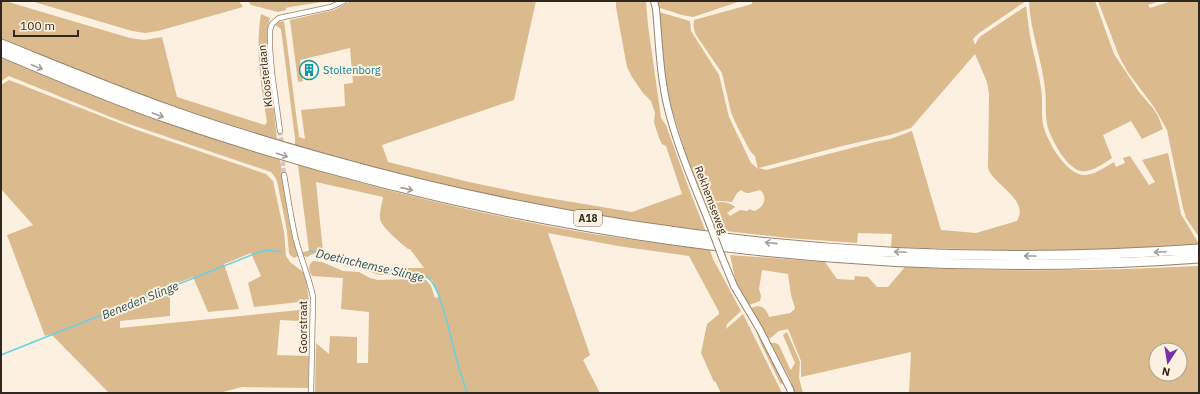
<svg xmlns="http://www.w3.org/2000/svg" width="1200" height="394" font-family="'IBM Plex Sans',sans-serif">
<rect width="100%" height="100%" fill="#fcf0e1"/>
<path fill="#dbba8e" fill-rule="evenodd" d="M1,1H5L130,38L144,40L162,37L177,97L265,125L267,122C261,86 255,51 261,14L270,18L267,30L268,57L277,139C184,111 91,78 1,40Z
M31,1H239L243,7L158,31L145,33L132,31Z
M248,1H328L290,7L286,8V10L278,12L251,5Z
M351,1H536L514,100L382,145L388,162L469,182L536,196L632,212L682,194L666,146L662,144L659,138L654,122L655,113L651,101L643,93L632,77L627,67L626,62L616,7V1H646L648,25L661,118L666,125L689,189L706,232C655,225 603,217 551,207C465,191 380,169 295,146V138L281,29L275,25L279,22L284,21L299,137L305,139L301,110L345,106L344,84L353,83L350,48L300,60L303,81L298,82L290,20L334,10Z
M654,1H741L693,17L682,15L657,7Z
M752,1H1026L979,33L973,39L975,45L978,39L981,36L1026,6C1028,20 1029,33 1032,46C1035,60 1039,74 1041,88C1043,100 1041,112 1043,124C1046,140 1067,177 1086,175C1096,174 1105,167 1114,162L1116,167L1125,163L1123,158L1130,156L1149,185L1155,182L1142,160L1168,153L1181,214L1199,244L1101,250H1000L891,247L892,234L858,233L857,243L788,238L716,230L706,205C715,202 728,200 735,207L727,213L730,216L740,210L748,211L749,209L754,211C763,208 769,198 760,190L749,193H746L741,190L737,193L732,202L721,201L706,202L704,199L686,154L671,106L665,75L659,14V12L690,21L691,31L719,75L729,117L751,163L758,169L755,156L750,151L735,122L731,112L722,73L696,35C694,30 693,25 694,20L752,4ZM975,54L987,82L989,94L988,168C993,185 1030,199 1017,221L976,233L941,230L912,131L890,139L875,142L766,170L759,168L838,147L890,135L911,128Z
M1029,1H1095L1114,54L1139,92L1152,107L1158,116L1163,129L1142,139L1131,121L1103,135L1112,158C1104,163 1092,173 1081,171C1067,168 1054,144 1049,131C1044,118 1047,103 1045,89C1042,59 1030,31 1029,1Z
M1098,1H1159L1148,5L1150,8L1172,1H1199V237L1186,218L1183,208L1167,130L1154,107L1127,71L1119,56Z
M1,58C93,95 186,130 280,160L289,222L298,256L294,258L290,255L289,253L287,231L277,181L275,177L271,172L123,122L9,76L1,81Z
M9,80L137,130L266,174L273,181L284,232L286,256L290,262L303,272L306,279L309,301L254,307L248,283L261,276L251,253L224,264L239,309L208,312L193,277L170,286V316L120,321V328L300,310L299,321L280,320L277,355L309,356L308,388L242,387L219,393H109L51,334L45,336L7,235L33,225L1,189V85Z
M298,165C395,194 494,217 593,234C632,240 671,245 710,250L713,259L741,311L727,324L726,329L743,314L782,393H721L715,381L714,382L701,353L707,324L719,314V312L689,256L618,246L548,233L590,355L583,360L600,393H315L316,343L329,354L330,336L357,337V363H368L369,312L341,309L343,278L312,276C309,270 307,266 313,261L322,262L343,271L359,272L370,278L378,280L412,279L426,280L431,286L435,298L439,297L432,280L423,275H379L361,268L341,265L315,253L307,257L304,256L302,252L309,251ZM316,182L383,197C382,204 379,212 380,219C383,229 400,242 408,249H410L424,268H382L371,266L323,252Z
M730,255L825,262L837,279L854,280L855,276L868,277L877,287H888L905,267C1003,272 1101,271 1199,266V393H909L911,352L801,377V361L788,329L779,331L769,339L751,308C760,304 766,307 769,317L790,313L794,310L795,308L791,295L788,274L762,270L759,289L761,296L760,301L749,305L736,283ZM1156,350H1180V374H1156Z
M753,322L779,371L785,385L780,383L761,344Z
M787,332L800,362L799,378L803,393H794L791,381L771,343H775L779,345L790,369L791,370L795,363L783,335L784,334Z"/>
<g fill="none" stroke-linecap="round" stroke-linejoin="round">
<path stroke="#68d1e5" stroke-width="1.5" d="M309,251C332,252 349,261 371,266C386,270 416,270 428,278C441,286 452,345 457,361C460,372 464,382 467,393
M1,355L259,252L267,250L281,252"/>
<path stroke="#d3c8ba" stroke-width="4.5" stroke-dasharray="4.5 2" stroke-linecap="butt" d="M280,131L282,147
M282,155L284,175"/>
<defs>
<path id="minor" d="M280,131L272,73L270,49V30L272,24L279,18L331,7L344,1
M284,175C288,197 291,219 296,240C301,259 309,277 313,297L311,393"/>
<path id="tertiary" d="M654,1L656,9C659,42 660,77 668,109C678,149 695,187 710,225
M722,257L734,286L760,330L790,389L791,393"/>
<path id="motorway" d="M1,44C56,66 111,89 167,109C219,128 273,144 326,159C609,239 906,270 1199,249
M1,52C56,75 111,99 167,118C497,232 851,284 1199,258"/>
</defs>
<use href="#minor" stroke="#94836b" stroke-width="6"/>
<use href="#tertiary" stroke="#94836b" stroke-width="8"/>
<use href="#motorway" stroke="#94836b" stroke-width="11"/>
<use href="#minor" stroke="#fff" stroke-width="4.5"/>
<use href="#tertiary" stroke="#fff" stroke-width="6"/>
<use href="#motorway" stroke="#fff" stroke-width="9"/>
<defs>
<path id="tertiary-bridge" d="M710,225L722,257"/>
</defs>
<use href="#tertiary-bridge" stroke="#94836b" stroke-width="8" stroke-linecap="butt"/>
<use href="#tertiary-bridge" stroke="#fff" stroke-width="6"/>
</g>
<defs><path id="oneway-shaft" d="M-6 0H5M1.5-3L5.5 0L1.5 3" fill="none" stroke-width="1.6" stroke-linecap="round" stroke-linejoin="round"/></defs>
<g stroke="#a19e9a">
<use href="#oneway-shaft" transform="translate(37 67) rotate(22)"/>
<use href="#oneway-shaft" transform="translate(158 115) rotate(20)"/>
<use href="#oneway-shaft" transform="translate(282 155) rotate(18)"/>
<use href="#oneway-shaft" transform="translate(407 189) rotate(13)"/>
<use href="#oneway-shaft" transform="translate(771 243) rotate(-174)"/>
<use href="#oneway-shaft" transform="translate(900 252) rotate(-177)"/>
<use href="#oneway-shaft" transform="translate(1160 252) rotate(177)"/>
<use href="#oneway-shaft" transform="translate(1030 256) rotate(-180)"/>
</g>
<defs>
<symbol id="building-ring" viewBox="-11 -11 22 22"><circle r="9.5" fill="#fcf0e1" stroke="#0f9aa8" stroke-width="1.5"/><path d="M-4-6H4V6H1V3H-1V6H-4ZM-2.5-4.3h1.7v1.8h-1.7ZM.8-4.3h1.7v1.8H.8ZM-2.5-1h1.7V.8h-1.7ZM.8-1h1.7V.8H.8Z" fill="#0f9aa8"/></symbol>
</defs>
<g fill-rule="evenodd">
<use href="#building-ring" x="298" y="59" width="22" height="22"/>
</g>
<g text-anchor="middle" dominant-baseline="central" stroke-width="4" stroke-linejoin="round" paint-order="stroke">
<rect fill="#fcf0e1" stroke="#6c6458" stroke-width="1" x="574" y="210" width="28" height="16" rx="3"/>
<g font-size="10" font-weight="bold" fill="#2f281e">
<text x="588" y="218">A18</text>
</g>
<g font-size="11" fill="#0d838f" stroke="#fcf0e1" text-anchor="start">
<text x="323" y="70">Stoltenborg</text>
</g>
<g font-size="11" fill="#2f281e" stroke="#fcf0e1">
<text transform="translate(265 76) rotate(-96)">Kloosterlaan</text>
<text transform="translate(711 200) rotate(69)">Rekhemseweg</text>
<text transform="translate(303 327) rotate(-90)">Goorstraat</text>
</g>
<g font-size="12" font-style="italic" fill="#28565f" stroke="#fcf0e1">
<text transform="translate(370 265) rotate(13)">Doetinchemse Slinge</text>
<text transform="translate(140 300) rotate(-22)">Beneden Slinge</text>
</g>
</g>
<rect width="1200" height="394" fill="none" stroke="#2f281e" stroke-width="4"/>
<g transform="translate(1168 362) rotate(192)"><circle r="19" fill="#fcf0e1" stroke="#aaa093"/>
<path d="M0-3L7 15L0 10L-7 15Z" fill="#7832a5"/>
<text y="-6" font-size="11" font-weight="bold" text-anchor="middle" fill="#2f281e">N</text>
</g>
<path d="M14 30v6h64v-6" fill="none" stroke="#2f281e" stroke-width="2"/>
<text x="20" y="30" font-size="12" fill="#2f281e" stroke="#fcf0e1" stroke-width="3" paint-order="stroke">100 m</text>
</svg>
